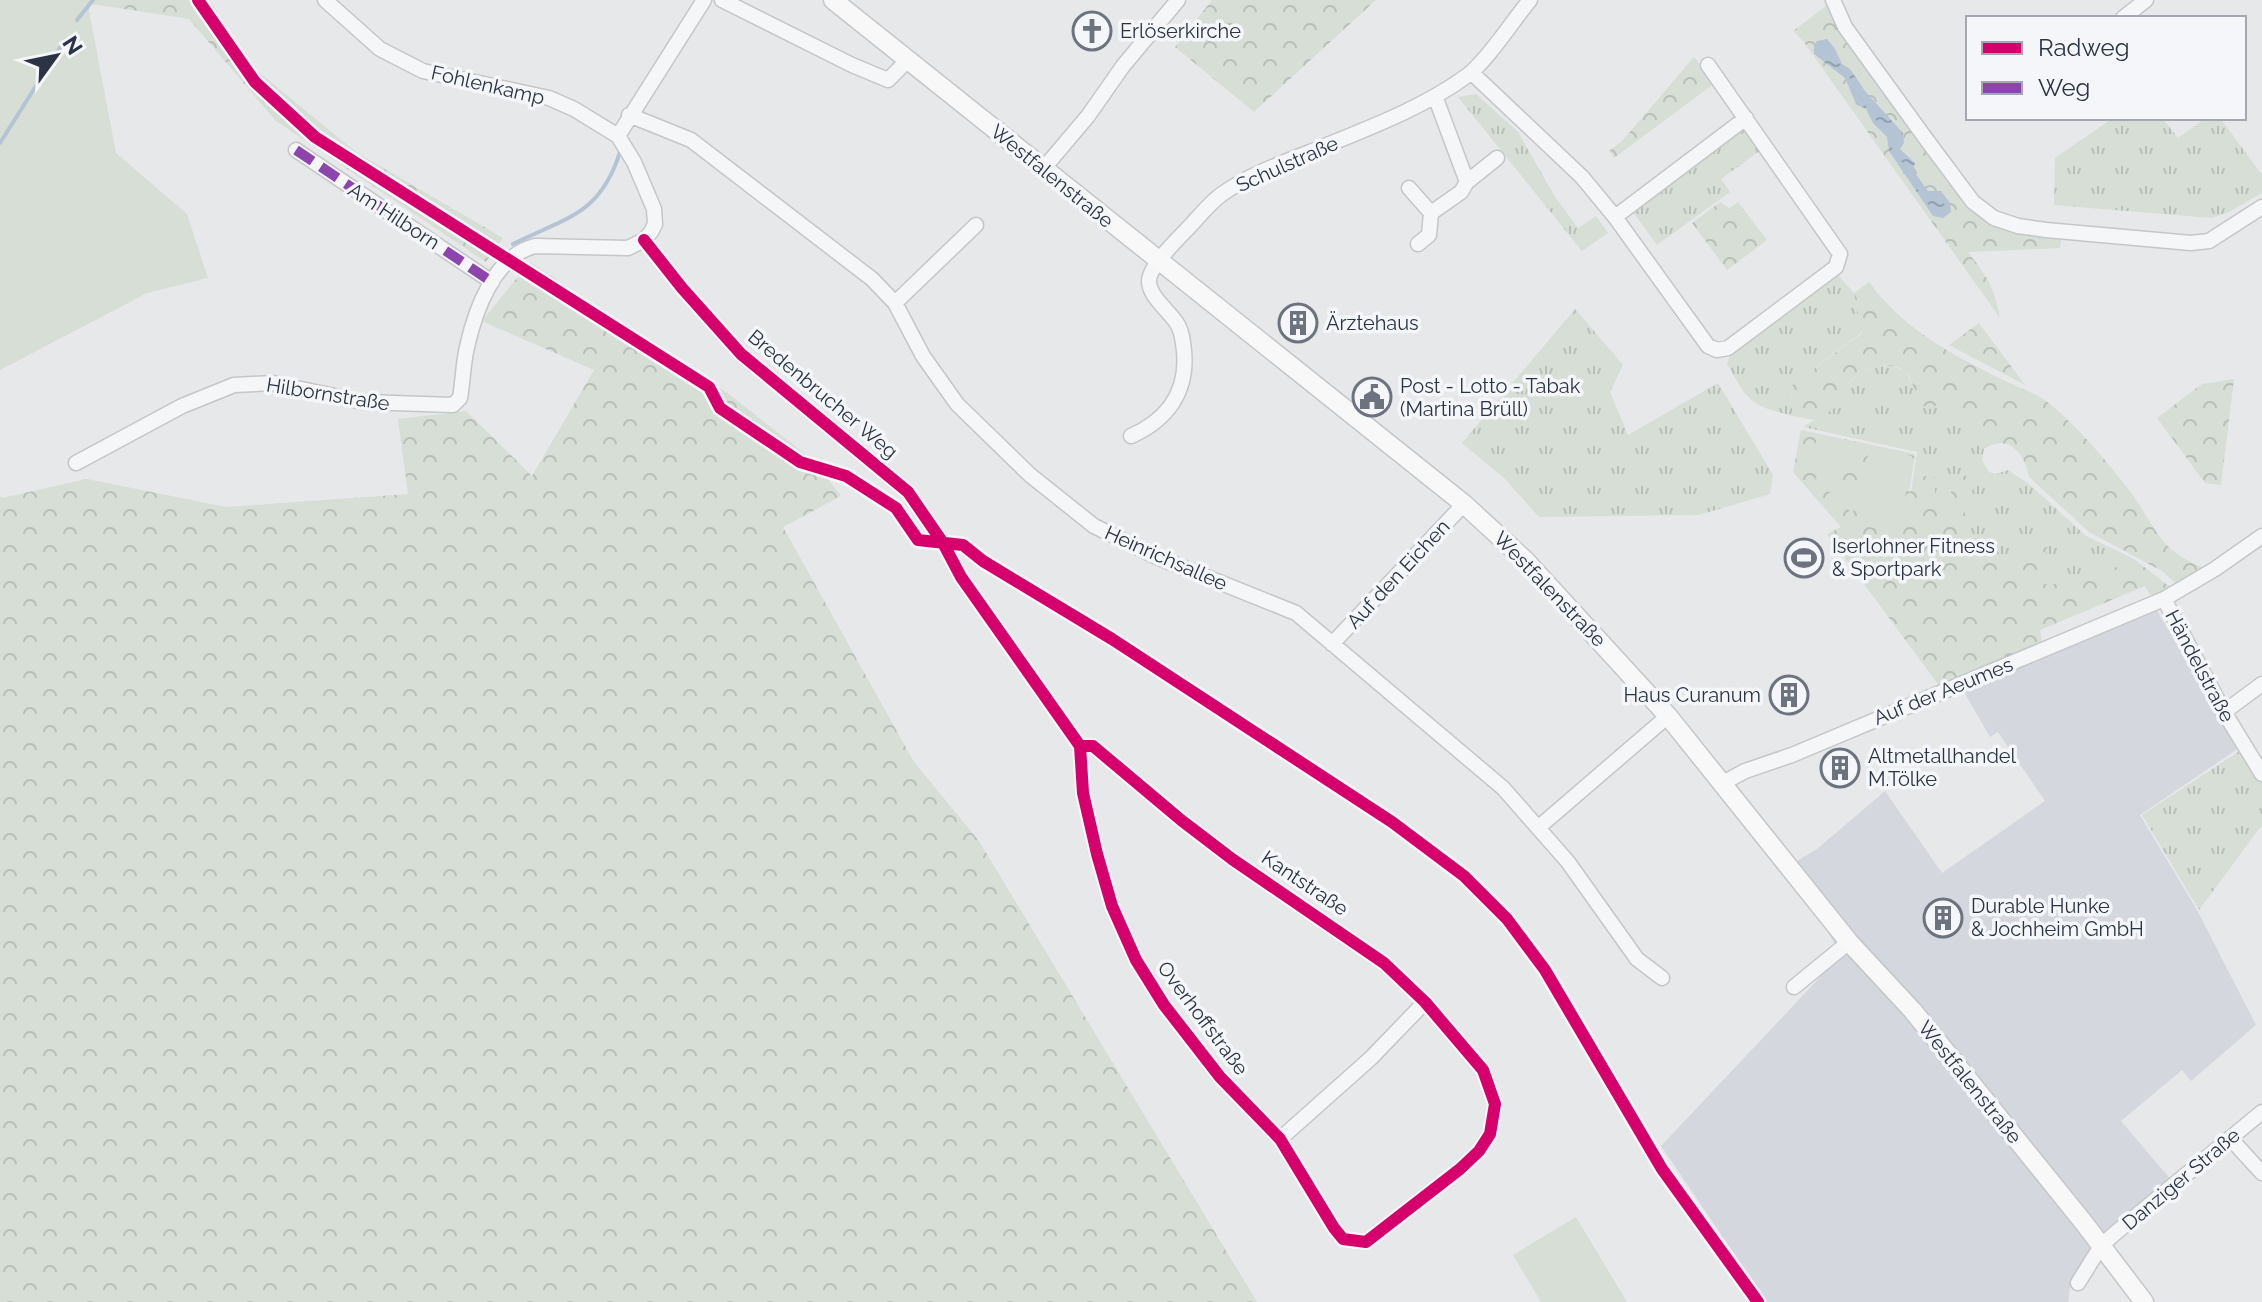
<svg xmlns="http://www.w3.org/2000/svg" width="2262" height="1302" font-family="Raleway,sans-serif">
<defs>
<pattern id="grass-tufts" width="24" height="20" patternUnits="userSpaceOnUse" patternTransform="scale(2)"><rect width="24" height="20" fill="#d6ded6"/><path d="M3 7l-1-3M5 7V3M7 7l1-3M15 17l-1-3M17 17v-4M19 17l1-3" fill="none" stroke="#b8bfb9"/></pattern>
<pattern id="forest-crowns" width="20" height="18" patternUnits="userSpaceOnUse" patternTransform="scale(2)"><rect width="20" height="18" fill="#d6ded6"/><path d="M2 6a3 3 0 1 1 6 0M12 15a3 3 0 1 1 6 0" fill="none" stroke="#b8bfb9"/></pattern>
<pattern id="water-ripples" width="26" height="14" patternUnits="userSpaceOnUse" patternTransform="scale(2)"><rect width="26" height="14" fill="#b4c4d5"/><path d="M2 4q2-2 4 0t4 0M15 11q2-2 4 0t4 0" fill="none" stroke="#93a0af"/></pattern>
</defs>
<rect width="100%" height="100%" fill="#e6e8ea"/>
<path fill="#d4d7dd" d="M2156,609L2239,748L2140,815L2197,910L2256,1025L2191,1081L2182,1070L2121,1121L2172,1181L2098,1239L2071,1280L2068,1302H1767L1661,1146L1841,955L1790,865L1817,849L1885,791L1942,873L2045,801L1998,732L1990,737L1964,692Z"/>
<path fill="url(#grass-tufts)" d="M1476,94L1518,132L1555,197L1578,228L1596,216L1608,233L1582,251L1458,97Z
M2113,118H2162L2178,138L2206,118H2220L2262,175V193L2229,212L2211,218L2054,205L2055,158Z
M1743,122L1761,150L1721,179L1730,192L1657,245L1628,205Z
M1837,274L1854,293L1862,332L1791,386L1793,416C1749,405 1749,402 1727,364L1730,355Z
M1575,309L1623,365L1610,392L1628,435L1718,383L1773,475L1770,494L1699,515L1539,517L1505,479L1462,443Z
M1891,366L1905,371L1914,388L1948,398L1984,449L1982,460L1989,472L1996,474L2008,470L2029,484L2086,536L2134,559L2093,577L2068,584H2035L2047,548L1970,565L1965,531V504L1952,488L1948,509L1935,507L1921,476L1911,492L1917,452L1803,427L1838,405L1846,386L1858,374L1874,367Z
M2241,750L2262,782V825L2199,910L2142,815Z"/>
<path fill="url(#forest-crowns)" d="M92,0H209L256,70L356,152L503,238L486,262L276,121L189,19L92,4Z
M1212,0H1376L1254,112L1175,47Z
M1830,3L1973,193L2000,221L2062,235L2060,248L1968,252C1988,279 1993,283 2000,318L1803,41L1793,31Z
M1694,57L1715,83L1614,158L1609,151L1623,140Z
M1720,202L1729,208L1738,202L1767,240L1727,270L1692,223Z
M530,262L730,395L815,462L841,496L783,527L914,762L979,841L1257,1302H0V495L2,498L87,479L226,507L408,494L398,419L466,411L532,476L594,370L482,321Z
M1869,282C1904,330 1950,353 2001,379C2017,387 2036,393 2050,404C2080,429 2105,459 2129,490C2158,529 2157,550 2208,570L2179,586L2162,571L2089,532L2029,477C2025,453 2008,433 1984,449L1948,398L1930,409L1918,403C1915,393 1912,376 1903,370C1885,359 1858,370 1847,385C1842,392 1842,402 1836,407C1830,412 1821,416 1814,420L1793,416L1791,386L1862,333L1854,293Z
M1979,323L2025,385L1949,345Z
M2234,379L2221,485L2205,483L2157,418L2202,384Z
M1801,430L1915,454L1909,493L1921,476L1935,477V507L1948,508L1952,488L1962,472L1975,485L1965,504V531L1970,565L2048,547L2035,584H2068L2093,577L2134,559L2170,587L2151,596L2145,586L2040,630L2042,642L1940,687L1827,534L1841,527L1793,472Z"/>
<path fill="#d6ded6" d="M0,0H90L89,11L116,153L187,214L208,278L147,293L0,370Z
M1817,435L1863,443L1858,472L1812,464Z
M1869,448L1912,456L1899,532L1856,525Z
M1814,478L1857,485L1853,514Z
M1576,1217L1627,1302H1541L1513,1255Z"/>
<path fill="url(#water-ripples)" d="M1827,39L1835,49L1842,64L1850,69L1865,91L1903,133L1904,143L1900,149L1915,163L1913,170L1928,191H1941L1950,203L1951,212L1943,218L1933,216L1889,151L1887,137L1873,123L1866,109L1856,104L1845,78L1814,54V46L1817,41Z"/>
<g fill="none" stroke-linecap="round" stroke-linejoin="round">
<path stroke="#b4c4d5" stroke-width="4" d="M77,20L93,0
M0,143L65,40
M513,244C567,217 600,215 620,152"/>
<defs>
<path id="minor" d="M722,0L852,65L888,80L908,60
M1833,0L1845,27L1926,139L1973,202L1994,218L2018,226L2046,230L2191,243L2209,241L2262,207
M2123,18L2146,0
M1472,73L1582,177L1615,217L1708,346L1717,350L1728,348L1836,267L1840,254L1708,65
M629,115L691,140L872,279L895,303L923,356L957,404L1030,475L1094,526L1157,557L1296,613L1503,788L1568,862L1637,959L1662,978
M618,136L704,0
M296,150L492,282
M1044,168L1088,116L1123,66L1178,0
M1467,182L1497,158
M1409,188L1431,213L1461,192L1467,182L1435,96
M1615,217L1746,118
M644,240L682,288L741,354L908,492L943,543L961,577L1080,746L1083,793L1097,854L1112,906L1136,960L1164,1005L1220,1077L1280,1139L1334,1228L1343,1239L1366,1242L1460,1169L1479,1151L1490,1134L1495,1104L1483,1070L1425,1002L1384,963L1232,859L1181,820L1093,746H1080
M1418,244L1429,235L1431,213
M895,303L976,225
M1131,436C1167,420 1188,392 1184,351C1183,341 1182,330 1176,322C1168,310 1150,297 1149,282C1148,266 1181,236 1192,224C1201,214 1211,202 1222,194C1249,175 1279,164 1310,152C1363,130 1422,109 1468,75C1487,61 1514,19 1530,0
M76,463L182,406L234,385L273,383L363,402L453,405L460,398C463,381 463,364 467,347C475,311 494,256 535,246L628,248L644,240L651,232L655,224L654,209L634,162L618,136L574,109L549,98L423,71L380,49L325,0
M2164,599L2224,712L2262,774
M1332,644L1464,504
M2224,712L2262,684
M1723,783L1745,771L1792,755L2164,599L2215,569L2262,536
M1539,827L1668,716
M1794,987L1849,942
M2230,1138L2262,1173
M1280,1139L1371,1058L1425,1002
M2078,1283L2101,1246L2113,1235L2262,1112"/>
<path id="secondary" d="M833,0L1464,504L1526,561L1668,716L1849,942L1913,1011L2084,1223L2144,1302"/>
</defs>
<use href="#minor" stroke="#c4c6c8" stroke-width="17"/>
<use href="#secondary" stroke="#c4c6c8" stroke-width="21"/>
<use href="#minor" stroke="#f5f6f7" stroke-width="14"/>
<use href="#secondary" stroke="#f8f8f8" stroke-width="18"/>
<path stroke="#8e44ad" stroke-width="10" stroke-dasharray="20 10" stroke-linecap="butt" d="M296,150L492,282"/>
<defs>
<path id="cycleway" d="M198,0L255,82L315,137L709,387L720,408L800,462L846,476L896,508L918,540L963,545L983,561L1112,639L1392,822L1464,876L1507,919L1545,970L1662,1169L1758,1302
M644,240L682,288L741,354L908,492L943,543L961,577L1080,746L1083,793L1097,854L1112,906L1136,960L1164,1005L1220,1077L1280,1139L1334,1228L1343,1239L1366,1242L1460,1169L1479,1151L1490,1134L1495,1104L1483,1070L1425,1002L1384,963L1232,859L1181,820L1093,746H1080"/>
</defs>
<use href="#cycleway" stroke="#f4f6f9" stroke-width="17"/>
<use href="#cycleway" stroke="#d6006c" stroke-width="12"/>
</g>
<defs>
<symbol id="church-ring" viewBox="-11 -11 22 22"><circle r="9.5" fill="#f4f6f9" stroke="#6c737f" stroke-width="1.5"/><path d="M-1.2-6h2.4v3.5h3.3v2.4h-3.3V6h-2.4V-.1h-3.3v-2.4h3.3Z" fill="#6c737f"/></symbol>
<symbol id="building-ring" viewBox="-11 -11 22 22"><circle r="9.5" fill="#f4f6f9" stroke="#6c737f" stroke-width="1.5"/><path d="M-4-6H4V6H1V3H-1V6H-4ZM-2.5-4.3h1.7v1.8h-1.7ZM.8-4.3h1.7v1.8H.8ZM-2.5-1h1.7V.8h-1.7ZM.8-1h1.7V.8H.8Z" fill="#6c737f"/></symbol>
<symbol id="civic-ring" viewBox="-11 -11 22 22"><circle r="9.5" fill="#f4f6f9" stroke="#6c737f" stroke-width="1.5"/><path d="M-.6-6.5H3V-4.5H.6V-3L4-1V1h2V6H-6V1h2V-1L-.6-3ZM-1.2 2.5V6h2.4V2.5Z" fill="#6c737f"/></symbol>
<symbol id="stadium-ring" viewBox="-11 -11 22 22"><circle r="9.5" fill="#f4f6f9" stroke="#6c737f" stroke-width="1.5"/><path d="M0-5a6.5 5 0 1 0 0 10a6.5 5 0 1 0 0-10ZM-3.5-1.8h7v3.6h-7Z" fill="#6c737f"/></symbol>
</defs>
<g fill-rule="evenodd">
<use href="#church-ring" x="1070" y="9" width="44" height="44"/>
<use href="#building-ring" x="1276" y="301" width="44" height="44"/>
<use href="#civic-ring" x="1350" y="375" width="44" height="44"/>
<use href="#stadium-ring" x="1782" y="536" width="44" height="44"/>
<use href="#building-ring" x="1767" y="673" width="44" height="44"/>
<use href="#building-ring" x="1818" y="746" width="44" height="44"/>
<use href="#building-ring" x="1921" y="896" width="44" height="44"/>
</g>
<g text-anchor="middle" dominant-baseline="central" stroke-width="7" stroke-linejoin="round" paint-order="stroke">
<g font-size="20" fill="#2b3445" stroke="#f4f6f9" text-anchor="start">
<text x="1120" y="31">Erlöserkirche</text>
<text x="1326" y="323">Ärztehaus</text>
<text x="1400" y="386">Post - Lotto - Tabak<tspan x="1400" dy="23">(Martina Brüll)</tspan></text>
<text x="1832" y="546">Iserlohner Fitness<tspan x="1832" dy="23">&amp; Sportpark</tspan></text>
<text x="1761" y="695" text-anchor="end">Haus Curanum</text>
<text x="1868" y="756">Altmetallhandel<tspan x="1868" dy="23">M.Tölke</tspan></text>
<text x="1971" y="906">Durable Hunke<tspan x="1971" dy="23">&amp; Jochheim GmbH</tspan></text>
</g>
<g font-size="20" fill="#2b3445" stroke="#f4f6f9">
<text transform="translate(488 85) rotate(13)">Fohlenkamp</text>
<text transform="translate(1287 164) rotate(-24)">Schulstraße</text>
<text transform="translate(1052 176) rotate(39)">Westfalenstraße</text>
<text transform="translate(394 216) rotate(33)">Am Hilborn</text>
<text transform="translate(328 394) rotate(9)">Hilbornstraße</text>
<text transform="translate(823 394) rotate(40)">Bredenbrucher Weg</text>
<text transform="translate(1166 558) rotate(24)">Heinrichsallee</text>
<text transform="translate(1398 574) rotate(-47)">Auf den Eichen</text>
<text transform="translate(1550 589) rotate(46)">Westfalenstraße</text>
<text transform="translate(2200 666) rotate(62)">Händelstraße</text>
<text transform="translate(1943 691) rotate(-22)">Auf der Aeumes</text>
<text transform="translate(1305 883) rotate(34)">Kantstraße</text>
<text transform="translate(1203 1018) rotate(53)">Overhoffstraße</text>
<text transform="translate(1970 1082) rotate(51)">Westfalenstraße</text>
<text transform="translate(2181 1179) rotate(-40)">Danziger Straße</text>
</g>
</g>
<rect x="1966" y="16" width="280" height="104" fill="#f4f6f9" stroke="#a4a8b1" stroke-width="2"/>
<rect x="1982" y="42" width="40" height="12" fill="#d6006c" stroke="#a4a8b1" stroke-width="2"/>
<text x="2038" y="56" font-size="24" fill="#2b3445">Radweg</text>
<rect x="1982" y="82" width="40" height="12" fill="#8e44ad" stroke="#a4a8b1" stroke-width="2"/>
<text x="2038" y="96" font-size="24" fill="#2b3445">Weg</text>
<g transform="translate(56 56) rotate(57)" stroke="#f4f6f9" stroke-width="6" paint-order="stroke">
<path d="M0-6L14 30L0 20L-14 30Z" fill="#2b3445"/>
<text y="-12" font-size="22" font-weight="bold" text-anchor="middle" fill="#2b3445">N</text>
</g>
</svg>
